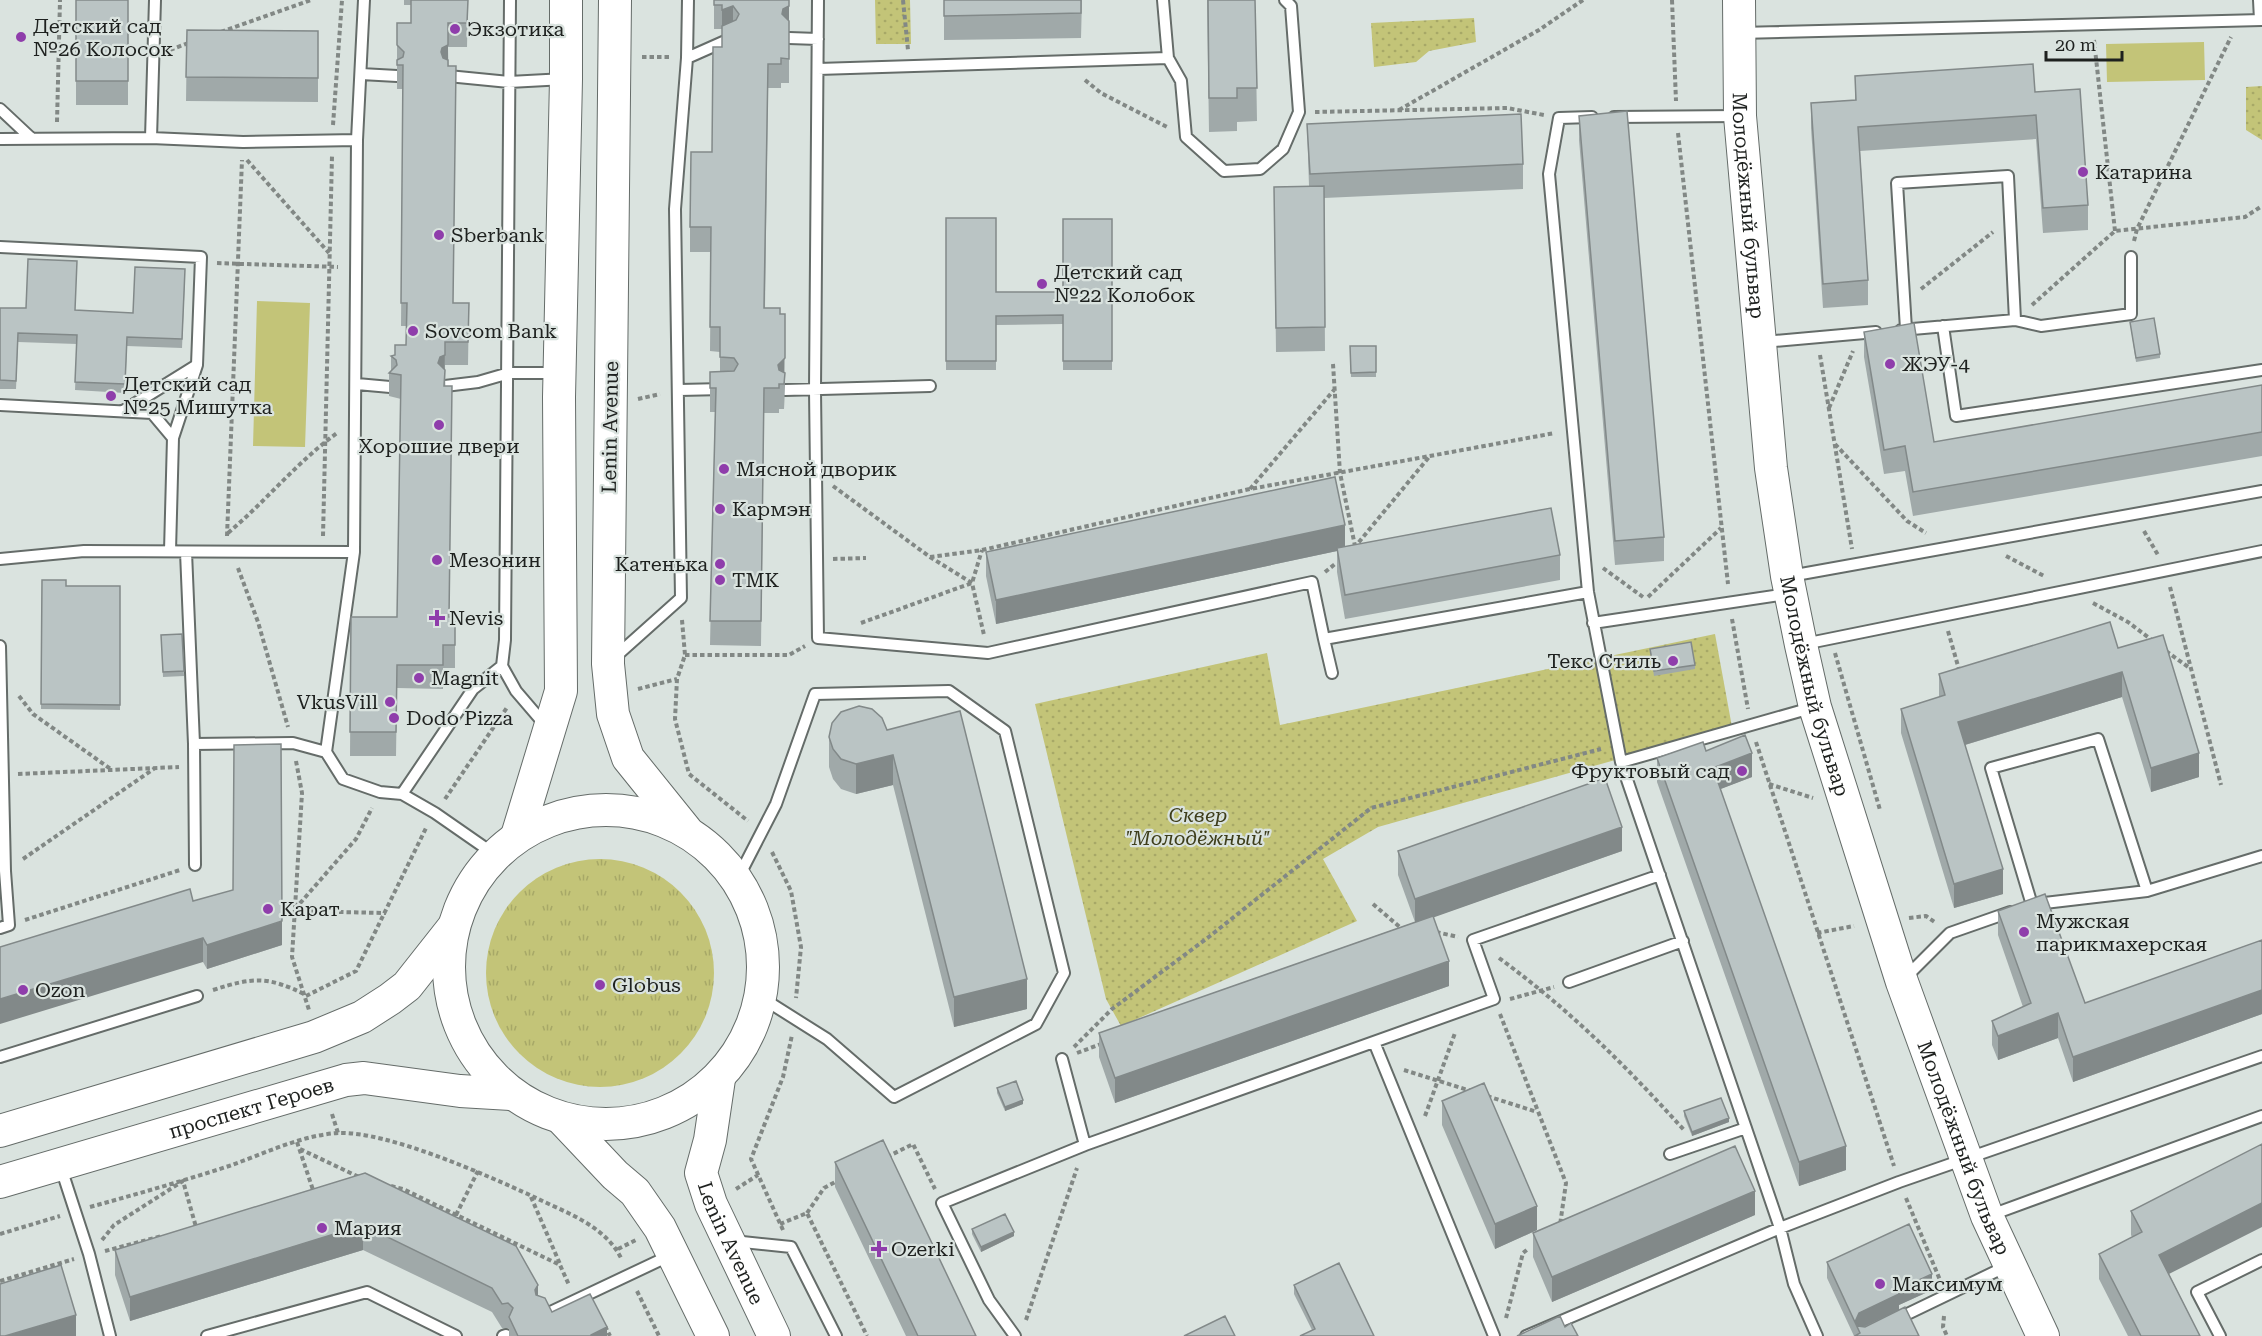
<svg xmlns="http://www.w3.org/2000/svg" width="2262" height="1336" font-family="'Roboto Serif',serif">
<defs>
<pattern id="grass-tufts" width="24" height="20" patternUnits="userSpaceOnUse" patternTransform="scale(1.5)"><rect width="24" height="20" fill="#c3c478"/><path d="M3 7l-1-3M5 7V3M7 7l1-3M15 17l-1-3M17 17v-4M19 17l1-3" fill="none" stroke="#a7a867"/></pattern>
<pattern id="park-dots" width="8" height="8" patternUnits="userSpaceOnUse" patternTransform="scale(1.5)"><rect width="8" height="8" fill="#c3c478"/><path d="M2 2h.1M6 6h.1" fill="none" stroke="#a7a867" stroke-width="1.8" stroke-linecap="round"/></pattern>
</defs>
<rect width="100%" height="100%" fill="#dae3df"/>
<path fill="url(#grass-tufts)" d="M486 973a114 114 0 1 1 228 0a114 114 0 1 1-228 0Z"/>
<path fill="url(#park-dots)" d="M875,0H910L911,44H876Z
M1474,18L1476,42L1429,51L1416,62L1374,67L1371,23Z
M2262,86V140L2246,130V87Z
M1715,634L1732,727L1378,827L1323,859L1357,921L1121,1026L1106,999L1035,704L1267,653L1280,725Z"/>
<path fill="#c3c478" d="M2204,42L2205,80L2107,82L2106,44Z
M257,301L310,303L305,447L253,446Z"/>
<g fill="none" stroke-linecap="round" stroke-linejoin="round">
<defs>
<path id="lane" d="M364,0L357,140L354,552L326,752L343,779L380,792L402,794L435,813L494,854
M510,0L505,640L502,666L516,691L546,726
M818,0L815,390L818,638L988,653L1312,582L1324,639L1588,592
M1163,0L1168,58L1181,81L1186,137L1224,171L1260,169L1283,149L1299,112L1291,6L1285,0
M2259,0L2260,20
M1740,33L2262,20
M789,38L818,39
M687,58L732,38
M818,69L1168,58
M361,74L397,76
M448,76L509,82L565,79
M0,109L31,138
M1592,117L1559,118L1549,174L1588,592L1621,762L1780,1228L1794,1284L1817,1336
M1614,117L1739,116
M151,138L155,0
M0,139L151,138L243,142L357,140
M0,247L201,257L197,365L173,438L170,551
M1943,326L1956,416L2262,370
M1906,329L1897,183L2008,176L2015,320
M1901,330L2015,320L2041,326L2131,314V257
M1763,342L1876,332
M357,384L390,387
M445,386L478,382L509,373H557
M679,390L724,389
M785,390L930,386
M0,405L152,413L173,438
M123,411L197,365
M186,552L194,744
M0,559L84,551L354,552
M1790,576L2262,491
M1593,623L1787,594
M1324,639L1332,673
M1804,644L2262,551
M0,646L5,871L9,925L0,928
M615,657L681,598L675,209L687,58L688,0
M1621,762L1811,708
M402,794L473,689L502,666
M195,865L194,744L293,743L326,752
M738,878L776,804L815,694L949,691L1005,731L1064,973L1036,1024L894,1097L827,1039L762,998
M2036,904L2147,891L2262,856
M2032,905L1991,768L2098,739L2147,891
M1904,979L1950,933L2010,912
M1569,982L1683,941
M1374,1042L1494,1336
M0,1057L197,996
M1062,1059L1085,1145
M1670,1154L1746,1128
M61,1168L89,1254L110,1336
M1991,1215L2262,1116
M733,1241L791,1247L836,1336
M542,1316L671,1255
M1897,1319L2007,1266
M207,1336L367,1292L456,1336
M503,1336L506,1335
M1015,1336L989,1300L942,1203L1085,1145L1494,999L1473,940L1660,875
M1526,1336L1780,1228L1899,1182L2262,1056
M2220,1336L2197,1292L2262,1260"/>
<g id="secondary">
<path d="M615,0L608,664L613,714L628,758L686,830"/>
<path id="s1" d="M1739,0L1740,116L1771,468L1787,576L1801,645L1815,707L1902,982L1987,1216L2043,1336"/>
<circle cx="606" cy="967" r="157"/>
<path d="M517,836L561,691L559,397L566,79V0"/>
<path id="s2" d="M719,1079L710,1140L701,1173L711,1204L774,1336"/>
<path d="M563,1120L615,1175L635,1192L660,1228L713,1336"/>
<path d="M0,1131L314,1037L362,1017L390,999L407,986L452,929"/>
<path id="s3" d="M0,1182L346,1080L364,1078L460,1091L511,1094"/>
</g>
</defs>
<use href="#lane" stroke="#656c69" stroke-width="14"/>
<use href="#secondary" stroke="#656c69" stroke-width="34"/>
<path stroke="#828885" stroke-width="4" stroke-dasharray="4.5 3" stroke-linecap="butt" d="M903,0L908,50
M1672,0L1676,101
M221,32L311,0
M2094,40L2115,231
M170,50L191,42
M642,57H670
M1085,80L1101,93L1167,127
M1399,110L1539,30L1583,0
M1315,112L1507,108L1544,115
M57,122L60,0
M333,125L342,0
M1678,133L1728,584
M247,160L329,253
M2134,241L2137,229L2231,37
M217,263L338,267
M1921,289L1993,232
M2032,305L2115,231L2245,217L2262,206
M1820,355L1852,549
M1333,364L1340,473L1355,546
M638,399L660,394
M1829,408L1853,351
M1835,444L1907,521L1926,533
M833,486L930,557L972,583L984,635
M1250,489L1334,390
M2144,531L2158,555
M228,533C266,501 296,463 337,433
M227,536L242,160
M323,536L332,156
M1354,548L1429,457
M2006,556L2044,576
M930,557L982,550L1250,489L1555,433
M833,559L866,558
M238,568L258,622L288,727
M1603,568L1643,597
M1325,572L1335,564
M2170,587L2221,785
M1648,597L1721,528
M2093,603L2128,622L2153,641
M1732,619L1748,709
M682,620L685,655L677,679L675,719L689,774L748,821
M861,623L972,583L982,550
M1948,631L1960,673
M2166,651L2191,669
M1835,653L1880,810
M685,655H789L805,646
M638,689L677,679
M19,696L33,714L112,770
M1756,742L1894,1166
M296,761L302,793L292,957L309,1010
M18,774L179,767
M1769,784L1813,798
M445,799L508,706
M772,852L791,891L801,947L796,998
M23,859L155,768
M1373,904L1402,929
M295,909L356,839L372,808
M294,911L386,913
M1909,918L1926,916L1936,923
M25,920L180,870
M1436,932L1458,937
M1817,933L1854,926
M1499,958C1570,1010 1625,1065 1684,1130
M213,990C253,977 268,976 306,995
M306,996L356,971L426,828
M1510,999L1554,987
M1500,1014L1566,1183L1560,1225
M1074,1047L1112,1009L1210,936L1371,808L1601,749
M1077,1053L1101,1044
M1404,1070L1471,1091
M1487,1096L1537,1112
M332,1114L338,1133
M1425,1116L1455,1033
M297,1142L314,1193
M300,1149L359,1177
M887,1157L913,1144L935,1189
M391,1186L403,1189L560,1265L569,1285
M736,1189L758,1175
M531,1197L560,1264
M1906,1198L1940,1280
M90,1207C137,1194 183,1181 229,1166C263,1154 302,1135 338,1133C388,1131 486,1175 532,1196C564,1212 606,1225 622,1260
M807,1213L824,1188L839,1180
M456,1215L478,1171
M780,1224L807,1213L867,1336
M783,1230L751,1159L783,1077L792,1035
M0,1234L60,1216
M102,1240L114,1225L183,1181L196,1227
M618,1249L636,1240
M105,1251L162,1236
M0,1281L74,1259
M637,1291L659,1336
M1944,1316L1943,1327L1947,1336
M1506,1318L1523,1253L1529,1248
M1026,1320L1077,1168
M605,1326L610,1336"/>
<use href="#lane" stroke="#fff" stroke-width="10"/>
<use href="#secondary" stroke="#fff" stroke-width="32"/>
</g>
<path fill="#a0a9a9" d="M76,0H128V105H76Z
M404,0H468L467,47H448L453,303H469L468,365H445L449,617H455V668H443V689L397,688L396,756H350L351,617H397L401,399L389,396V373L391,371V356L395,355L406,345L407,326H401L403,89H397V23H411V5H404Z
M714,0H789V83H781V88H768L765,308L785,383L784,409H779V413H764L761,646L710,645L715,412H710V372H720V352L710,351L711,252H690V227L712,152L722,47V29H714Z
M944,0H1082L1081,38L944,40Z
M1207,0H1255L1257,121L1237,122V131L1209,132Z
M187,30L318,31V102L186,101Z
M1855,76L2035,92L2088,205V230L2043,233L2036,139L1860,151L1868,280V305L1823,308L1811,128V103L1855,100Z
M1579,116L1664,537V561L1615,565L1579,140Z
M1307,124L1523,164V189L1324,198L1325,351L1276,352L1274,187L1309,186Z
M946,218L996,292H1063L1112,219V370H1063V324L996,325V370H946Z
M185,278L182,348L127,346L125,393L75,390L77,344L18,342L16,389H0V308L133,313Z
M2130,322L2160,354V358L2136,362Z
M1864,332L1934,442L2262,385V371V456L1913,516L1905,471L1884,474L1864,357Z
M1350,346H1376V377H1351Z
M1345,546L1560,555V580L1345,619L1337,572V551L996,624L986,576V552Z
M42,580L66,586H120V710L41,709Z
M182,634L184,676L163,677L161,635Z
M2118,648L2199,777L2151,792L2122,697L1965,745L2003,894L1954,908L1901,733V709L1939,697V674Z
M1650,649L1695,665V669L1654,676Z
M887,730L1027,1009L954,1027L893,785L856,794L841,789L833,779L829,767V737Z
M1706,751L1752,777L1720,789L1846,1170L1799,1186L1657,782V758Z
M1398,851H1622L1433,917L1449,986L1115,1103L1099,1057V1033L1415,922L1398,875Z
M193,901L282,945L207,969L203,962Z
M1998,911L2085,1003L2262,940V1014L2073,1082L2058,1038L1998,1060L1992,1045V1021L2023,1007L1998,935Z
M997,1088L1023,1104L1005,1111L997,1093Z
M1442,1101L1537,1230L1495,1249L1442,1125Z
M1684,1111L1729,1122L1692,1136L1684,1116Z
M835,1162L976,1336H906L835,1187Z
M365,1173L538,1296L552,1312L607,1336H509V1329L508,1328H502L492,1312L363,1250L130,1321L115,1275V1250Z
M2131,1211L2169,1274L2200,1336H2128L2099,1279V1254L2132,1237L2131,1235Z
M1755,1215L1552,1302L1533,1257V1233Z
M972,1229L1014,1236L981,1252L972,1234Z
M1827,1262L1932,1290L1899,1305V1310L1919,1336H1854L1827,1278Z
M1294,1285L1374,1336L1312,1330L1294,1294Z"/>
<path fill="#828989" d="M733,6V31L722,34V10Z
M789,6V83V31L782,14L783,9Z
M448,45V69L441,52L442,48Z
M785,314L784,409V383L779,384L778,365Z
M445,342L444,409L438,363Z
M1345,525V549L1337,548V551L996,624V600Z
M2122,672V697L1958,747V722Z
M1752,753V777L1713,792V768Z
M2199,753V777L2151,792V768Z
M893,755V785L856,794V764Z
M1622,827V851L1415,924V899Z
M2003,869V894L1954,908V884Z
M282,921V945L207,969V945Z
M203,938V962L0,1024V999Z
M1449,961V986L1115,1103V1078Z
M1027,979V1009L954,1027V997Z
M2262,990V1014L2073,1082V1057Z
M2058,1013V1038L1998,1060V1036Z
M1023,1100V1104L1005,1111V1107Z
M1729,1118V1122L1692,1136V1132Z
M1846,1146V1170L1799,1186V1162Z
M1755,1191V1215L1552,1302V1277Z
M2262,1203V1227L2159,1279V1255Z
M1537,1206V1230L1495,1249V1224Z
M363,1225V1250L130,1321V1297Z
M1014,1232V1236L981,1252V1247Z
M1932,1274V1290L1899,1305V1310L1859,1329L1855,1322L1859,1313L1897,1290Z
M538,1285V1310L535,1290Z
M76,1315V1336H5Z
M607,1327V1336H591V1335Z"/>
<path fill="#bac4c4" stroke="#828989" stroke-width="1.5" d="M76,0H128V81H76Z
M411,0H468L467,23H448V45L442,48L441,52L443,58L448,60V66H456L453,303H469L468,342H445V355L440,357L438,363L445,370L444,386H452L449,617H455V645H443V665H397L396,732H350L351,617H397L401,375L389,373L397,365L396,360L391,356L395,355V345H406L407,303H401L403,65H397V60L403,57L404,52L397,45V23H411Z
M714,0H789V6L783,9L782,14L789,21V59L781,58V64H768L764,308H780V314H785V358L778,365L779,370L785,373L784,384H779V388H764L761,621H710L716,388H710V372L734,371L738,364L734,358L720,357V327H710L711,227H690L691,152H712L713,47H722V26L736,20L739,14L733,6L722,10V5H714Z
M944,0H1081V13L944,16Z
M1208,0H1255L1257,88H1237V98H1209Z
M187,30L318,31V78L186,77Z
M2033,64L2035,92L2080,89L2088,205L2043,208L2036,115L1858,127L1868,280L1823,284L1811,103L1856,100L1855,76Z
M1627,111L1664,537L1615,541L1579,116Z
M1521,114L1523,164L1310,174L1307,124Z
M1324,186L1325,327L1276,328L1274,187Z
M946,218H996V292H1063V219H1112V361H1063V315L996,316V361H946Z
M28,259L77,261L75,310L133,313L135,267L185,269L182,339L127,337L125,384L75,382L77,335L18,333L16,381L0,380V308H26Z
M2154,318L2160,354L2136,358L2130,322Z
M1914,323L1934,442L2262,385V432L1913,492L1905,446L1884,450L1864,332Z
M1350,346H1376V372L1351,373Z
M1335,477L1345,525L996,600L986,552Z
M1551,508L1560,555L1345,595L1337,548Z
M42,580H66V586H120V705L41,704Z
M2110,622L2118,648L2163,635L2199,753L2151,768L2122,672L1958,722L2003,869L1954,884L1901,709L1945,695L1939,674Z
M182,634L184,671L163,672L161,635Z
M1691,642L1695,665L1654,671L1650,649Z
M859,706L872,709L882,718L887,730L960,711L1027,979L954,997L893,755L856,764L841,759L833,749L829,737L832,723L841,712Z
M1745,735L1752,753L1713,768L1846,1146L1799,1162L1657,758L1703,742L1706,751Z
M281,744L282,921L207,945L203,938L0,999V947L190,889L193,901L233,890L234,745Z
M1605,778L1622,827L1415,899L1398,851Z
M2045,894L2085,1003L2262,940V990L2073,1057L2058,1013L1998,1036L1992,1021L2031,1003L1998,911Z
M1433,916L1449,961L1115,1078L1099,1033Z
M1016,1081L1023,1100L1005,1107L997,1088Z
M1484,1083L1537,1206L1495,1224L1442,1101Z
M1721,1098L1729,1118L1692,1132L1684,1111Z
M883,1140L976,1336H918L835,1162Z
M2262,1144V1203L2159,1255L2200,1336H2141L2099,1254L2142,1232L2131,1211Z
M1735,1146L1755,1191L1552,1277L1533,1233Z
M365,1173L516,1246L538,1285L535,1290L536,1295L545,1298L552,1312L590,1294L607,1327L591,1335V1336H518L509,1317L513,1308L508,1303L502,1304L492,1288L363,1225L130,1297L115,1250Z
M1005,1214L1014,1232L981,1247L972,1229Z
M1909,1224L1932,1274L1897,1290L1899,1294L1859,1313L1855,1322L1858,1326L1865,1327L1905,1307L1919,1336H1855L1860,1333L1827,1262Z
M1339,1263L1374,1336H1300L1315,1329L1294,1285Z
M61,1265L76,1315L5,1336H0V1284Z
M1225,1316L1235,1336H1184Z
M1560,1316L1565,1327L1571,1323L1578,1336H1517Z"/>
<g fill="#8f3dab" stroke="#dae3df" stroke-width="2">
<circle cx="455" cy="29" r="6"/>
<circle cx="21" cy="37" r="6"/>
<circle cx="2083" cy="172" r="6"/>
<circle cx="439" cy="235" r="6"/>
<circle cx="1042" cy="284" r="6"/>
<circle cx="413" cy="331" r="6"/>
<circle cx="1890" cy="364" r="6"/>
<circle cx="111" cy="396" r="6"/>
<circle cx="439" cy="425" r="6"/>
<circle cx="724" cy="469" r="6"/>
<circle cx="720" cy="509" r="6"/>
<circle cx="437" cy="560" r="6"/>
<circle cx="720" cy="564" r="6"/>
<circle cx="720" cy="580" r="6"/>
<path d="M434 609h6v6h6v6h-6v6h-6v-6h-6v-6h6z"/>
<circle cx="1673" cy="661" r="6"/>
<circle cx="419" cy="678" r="6"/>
<circle cx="390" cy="702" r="6"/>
<circle cx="394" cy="718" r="6"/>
<circle cx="1742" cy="771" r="6"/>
<circle cx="268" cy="909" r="6"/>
<circle cx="2024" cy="932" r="6"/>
<circle cx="600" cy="985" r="6"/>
<circle cx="23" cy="990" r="6"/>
<circle cx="322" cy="1228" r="6"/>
<path d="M876 1240h6v6h6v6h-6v6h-6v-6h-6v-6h6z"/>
<circle cx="1880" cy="1284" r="6"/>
</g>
<g text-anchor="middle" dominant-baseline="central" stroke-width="4.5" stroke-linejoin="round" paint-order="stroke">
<g font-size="20" fill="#1e211f" stroke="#dae3df" text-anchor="start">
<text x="33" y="26">Детский сад<tspan x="33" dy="23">№26 Колосок</tspan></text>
<text x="467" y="29">Экзотика</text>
<text x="2095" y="172">Катарина</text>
<text x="451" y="235">Sberbank</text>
<text x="1054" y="272">Детский сад<tspan x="1054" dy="23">№22 Колобок</tspan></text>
<text x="425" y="331">Sovcom Bank</text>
<text x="1902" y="364">ЖЭУ-4</text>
<text x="123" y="384">Детский сад<tspan x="123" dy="23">№25 Мишутка</tspan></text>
<text x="439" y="446" text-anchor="middle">Хорошие двери</text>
<text x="736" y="469">Мясной дворик</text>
<text x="732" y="509">Кармэн</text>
<text x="449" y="560">Мезонин</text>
<text x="708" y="564" text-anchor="end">Катенька</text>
<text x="732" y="580">ТМК</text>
<text x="449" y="618">Nevis</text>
<text x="1661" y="661" text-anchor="end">Текс Стиль</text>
<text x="431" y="678">Magnit</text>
<text x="378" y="702" text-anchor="end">VkusVill</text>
<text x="406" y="718">Dodo Pizza</text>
<text x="1730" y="771" text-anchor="end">Фруктовый сад</text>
<text x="280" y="909">Карат</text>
<text x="2036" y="921">Мужская<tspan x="2036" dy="23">парикмахерская</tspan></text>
<text x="612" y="985">Globus</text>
<text x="35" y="990">Ozon</text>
<text x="334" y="1228">Мария</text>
<text x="891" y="1249">Ozerki</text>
<text x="1892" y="1284">Максимум</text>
</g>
<g font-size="20" fill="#1e211f" stroke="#dae3df">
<text stroke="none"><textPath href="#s1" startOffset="206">Молодёжный бульвар</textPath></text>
<text transform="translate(610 427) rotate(-89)">Lenin Avenue</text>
<text stroke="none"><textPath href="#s1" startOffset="692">Молодёжный бульвар</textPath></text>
<text stroke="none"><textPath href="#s3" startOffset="262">проспект Героев</textPath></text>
<text stroke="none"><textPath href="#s1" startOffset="1178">Молодёжный бульвар</textPath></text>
<text stroke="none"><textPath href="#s2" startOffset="172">Lenin Avenue</textPath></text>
</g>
<g font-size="20" font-style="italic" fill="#3e3e1b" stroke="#dae3df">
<text x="1198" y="815">Сквер<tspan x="1198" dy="23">"Молодёжный"</tspan></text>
</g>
</g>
<path d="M2046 51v9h76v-9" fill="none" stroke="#1e211f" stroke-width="3"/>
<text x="2055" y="51" font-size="18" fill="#1e211f" stroke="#dae3df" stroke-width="4.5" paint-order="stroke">20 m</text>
</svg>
